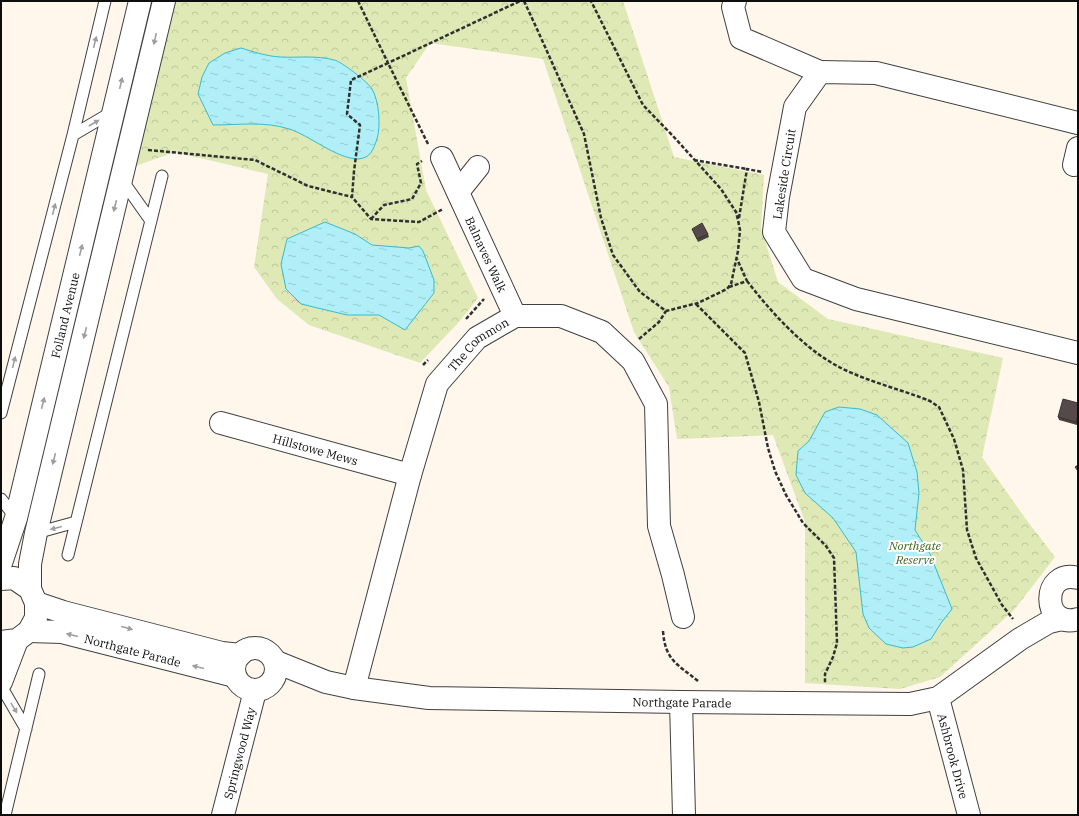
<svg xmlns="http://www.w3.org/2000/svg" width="1079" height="816" font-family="'IBM Plex Serif',serif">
<defs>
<pattern id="park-crowns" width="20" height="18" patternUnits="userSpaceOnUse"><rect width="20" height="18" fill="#dee9b6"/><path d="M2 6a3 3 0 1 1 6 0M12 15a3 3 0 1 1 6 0" fill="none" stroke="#bdc79b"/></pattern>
<pattern id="water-ripples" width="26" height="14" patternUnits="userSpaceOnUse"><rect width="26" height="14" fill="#b0eff7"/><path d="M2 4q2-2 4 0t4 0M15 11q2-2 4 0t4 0" fill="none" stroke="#96ccd3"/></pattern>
</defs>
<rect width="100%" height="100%" fill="#fff6ec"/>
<path fill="url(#park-crowns)" d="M175,1H623L674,157L764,175L761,228L778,282L828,319L1003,358L982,457L1025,518L1055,557L1014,610L940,677L900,689L805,683V522L773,435L677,439L669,387L634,332L543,59L430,43L406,78L426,190L478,298L459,322L420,363L309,325L277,299L254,267L268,174L175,152L130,168Z"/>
<path fill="url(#water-ripples)" stroke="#37bbcf" d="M241,48C254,52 266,56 280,57C298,58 316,55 334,60C341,61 369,83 372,89C379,101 381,126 377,139C373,150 371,158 358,159C337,159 309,135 289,129C265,121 238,125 213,125L198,94L202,77L209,63L225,53Z
M325,222L355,234L372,245L409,248L419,246L423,251L434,280V293L405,330L379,315H347L301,304L286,289L281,264L287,239Z
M839,407L860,409L877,415L908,443L917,472L919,493L915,530L930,554L952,609L941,623L931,639L913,647L903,648L886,644L869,628L863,614L856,552L833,518L805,493L796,475L798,451L809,441L825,412Z"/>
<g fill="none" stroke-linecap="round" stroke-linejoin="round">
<defs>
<path id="service" d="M73,135L112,112
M122,180L151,221
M1,413L73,135L105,1
M1,499L16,518
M36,533L76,522
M68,555L162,176
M1,686L26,729
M5,815L39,674"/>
<g id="minor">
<path d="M735,1L733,7L741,38L820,72"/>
<path d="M1078,123L876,73L820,72L795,107L778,197L774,232L803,279L856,299L1078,353"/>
<path id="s1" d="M442,158L515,316"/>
<path d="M1074,165L1078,148"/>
<path d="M458,192L478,167"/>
<path id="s2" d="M221,423L410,475"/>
<path d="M1078,578C1041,568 1041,630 1078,619"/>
<path d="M36,603L63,612L222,653L240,655"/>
<path id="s3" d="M29,631L62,632L235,676"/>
<circle cx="255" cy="669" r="21"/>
<path id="s4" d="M276,662L326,682L354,688L429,698L681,702L910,704L938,698L1020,639L1049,622L1062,619"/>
<path id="s5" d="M354,688L410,475L437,384L477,338L515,316H561L602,332L633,361L656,404L659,526L673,575L683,617"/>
<path id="s6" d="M938,698L969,815"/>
<path d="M681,702L684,815"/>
<path id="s7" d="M223,815L255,691"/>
</g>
<g id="tertiary">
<path id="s8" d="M1,563L16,518L140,1"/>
<path d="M1,579L14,578L30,589L36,603V618L29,631L17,640L1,642"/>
<path d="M30,589V564L36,533L164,1"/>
<path d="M1,682L17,640"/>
</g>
</defs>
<use href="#service" stroke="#404040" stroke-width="13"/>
<use href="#minor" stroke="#404040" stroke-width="24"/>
<use href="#tertiary" stroke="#404040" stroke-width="24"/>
<path stroke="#2f2f2f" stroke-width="2.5" stroke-dasharray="4 2" stroke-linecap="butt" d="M358,1L388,63L520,1
M524,1L537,29L584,134L601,218L613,255L640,292L666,311L698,303L727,289L731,284L738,251L740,230L738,220L736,212L721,189L673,136L643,105L591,1
M428,144L388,63L351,80L347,114L360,125L354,171L352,197L371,219L419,222L443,209
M148,150L255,160L308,186L352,197
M694,160L747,169
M739,218L747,169L762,172
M371,219L384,205L412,199L421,183L417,164L422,161
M747,281C771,312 805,350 841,368C869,382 900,389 930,401L939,407L954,439L963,470L967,530L976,558L1002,605L1013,619
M729,287L747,281L737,259
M696,304L745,353L759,402L768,448L775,471L786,495L803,523L826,546L834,558L837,643L833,657L825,674V683
M466,319L484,299
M639,339L659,322L666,311
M423,365L428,360
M663,631C665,660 677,664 698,681"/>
<use href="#service" stroke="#fff" stroke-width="11"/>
<use href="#minor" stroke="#fff" stroke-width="22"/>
<use href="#tertiary" stroke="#fff" stroke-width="22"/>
</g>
<path fill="#49403f" d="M692,229L708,234L709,237L698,242Z
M1078,403L1077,425L1059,420L1058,417Z"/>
<path fill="#3c3433" d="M1078,416V423L1077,425L1076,422Z"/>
<path fill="#554a49" stroke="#3c3433" d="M702,223L708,234L697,239L692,229Z
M1063,399L1078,403V416L1076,422L1058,417Z
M1078,465V471L1075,467Z"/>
<defs><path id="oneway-solid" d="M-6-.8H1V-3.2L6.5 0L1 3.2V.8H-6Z"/></defs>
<g fill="#9e9e9e">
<use href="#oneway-solid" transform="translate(155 39) rotate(103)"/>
<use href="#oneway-solid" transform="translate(95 42) rotate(-76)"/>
<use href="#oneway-solid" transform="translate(121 83) rotate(-77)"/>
<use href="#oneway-solid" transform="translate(94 123) rotate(-30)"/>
<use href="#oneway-solid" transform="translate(115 206) rotate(104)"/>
<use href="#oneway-solid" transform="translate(54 209) rotate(-76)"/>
<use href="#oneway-solid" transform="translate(81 250) rotate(-76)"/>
<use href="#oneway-solid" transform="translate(85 333) rotate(104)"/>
<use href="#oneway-solid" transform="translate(14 362) rotate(-76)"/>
<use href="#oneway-solid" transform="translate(43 403) rotate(-76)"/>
<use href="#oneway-solid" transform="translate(54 459) rotate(104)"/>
<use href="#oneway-solid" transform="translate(56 528) rotate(165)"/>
<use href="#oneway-solid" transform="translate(127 628) rotate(15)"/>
<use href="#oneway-solid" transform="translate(72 635) rotate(-166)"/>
<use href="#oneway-solid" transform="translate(198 667) rotate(-166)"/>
<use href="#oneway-solid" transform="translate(14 708) rotate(59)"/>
</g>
<g text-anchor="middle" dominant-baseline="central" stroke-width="4" stroke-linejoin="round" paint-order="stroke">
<g font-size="12" fill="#0d0d0d" stroke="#fff">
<text transform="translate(784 174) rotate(-81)">Lakeside Circuit</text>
<text stroke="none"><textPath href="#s1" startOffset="106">Balnaves Walk</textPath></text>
<text stroke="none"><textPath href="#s8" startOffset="256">Folland Avenue</textPath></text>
<text stroke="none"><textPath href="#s5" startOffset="373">The Common</textPath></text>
<text stroke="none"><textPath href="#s2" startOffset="98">Hillstowe Mews</textPath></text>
<text stroke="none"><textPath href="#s3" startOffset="106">Northgate Parade</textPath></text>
<text stroke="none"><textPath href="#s4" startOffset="411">Northgate Parade</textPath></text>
<text stroke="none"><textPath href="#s7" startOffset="64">Springwood Way</textPath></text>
<text stroke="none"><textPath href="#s6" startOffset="60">Ashbrook Drive</textPath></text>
</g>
<g font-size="12" font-style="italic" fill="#3f651c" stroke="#fff">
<text x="915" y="545">Northgate<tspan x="915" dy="14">Reserve</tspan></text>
</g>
</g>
<rect width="1079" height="816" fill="none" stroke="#0d0d0d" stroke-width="4"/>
</svg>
